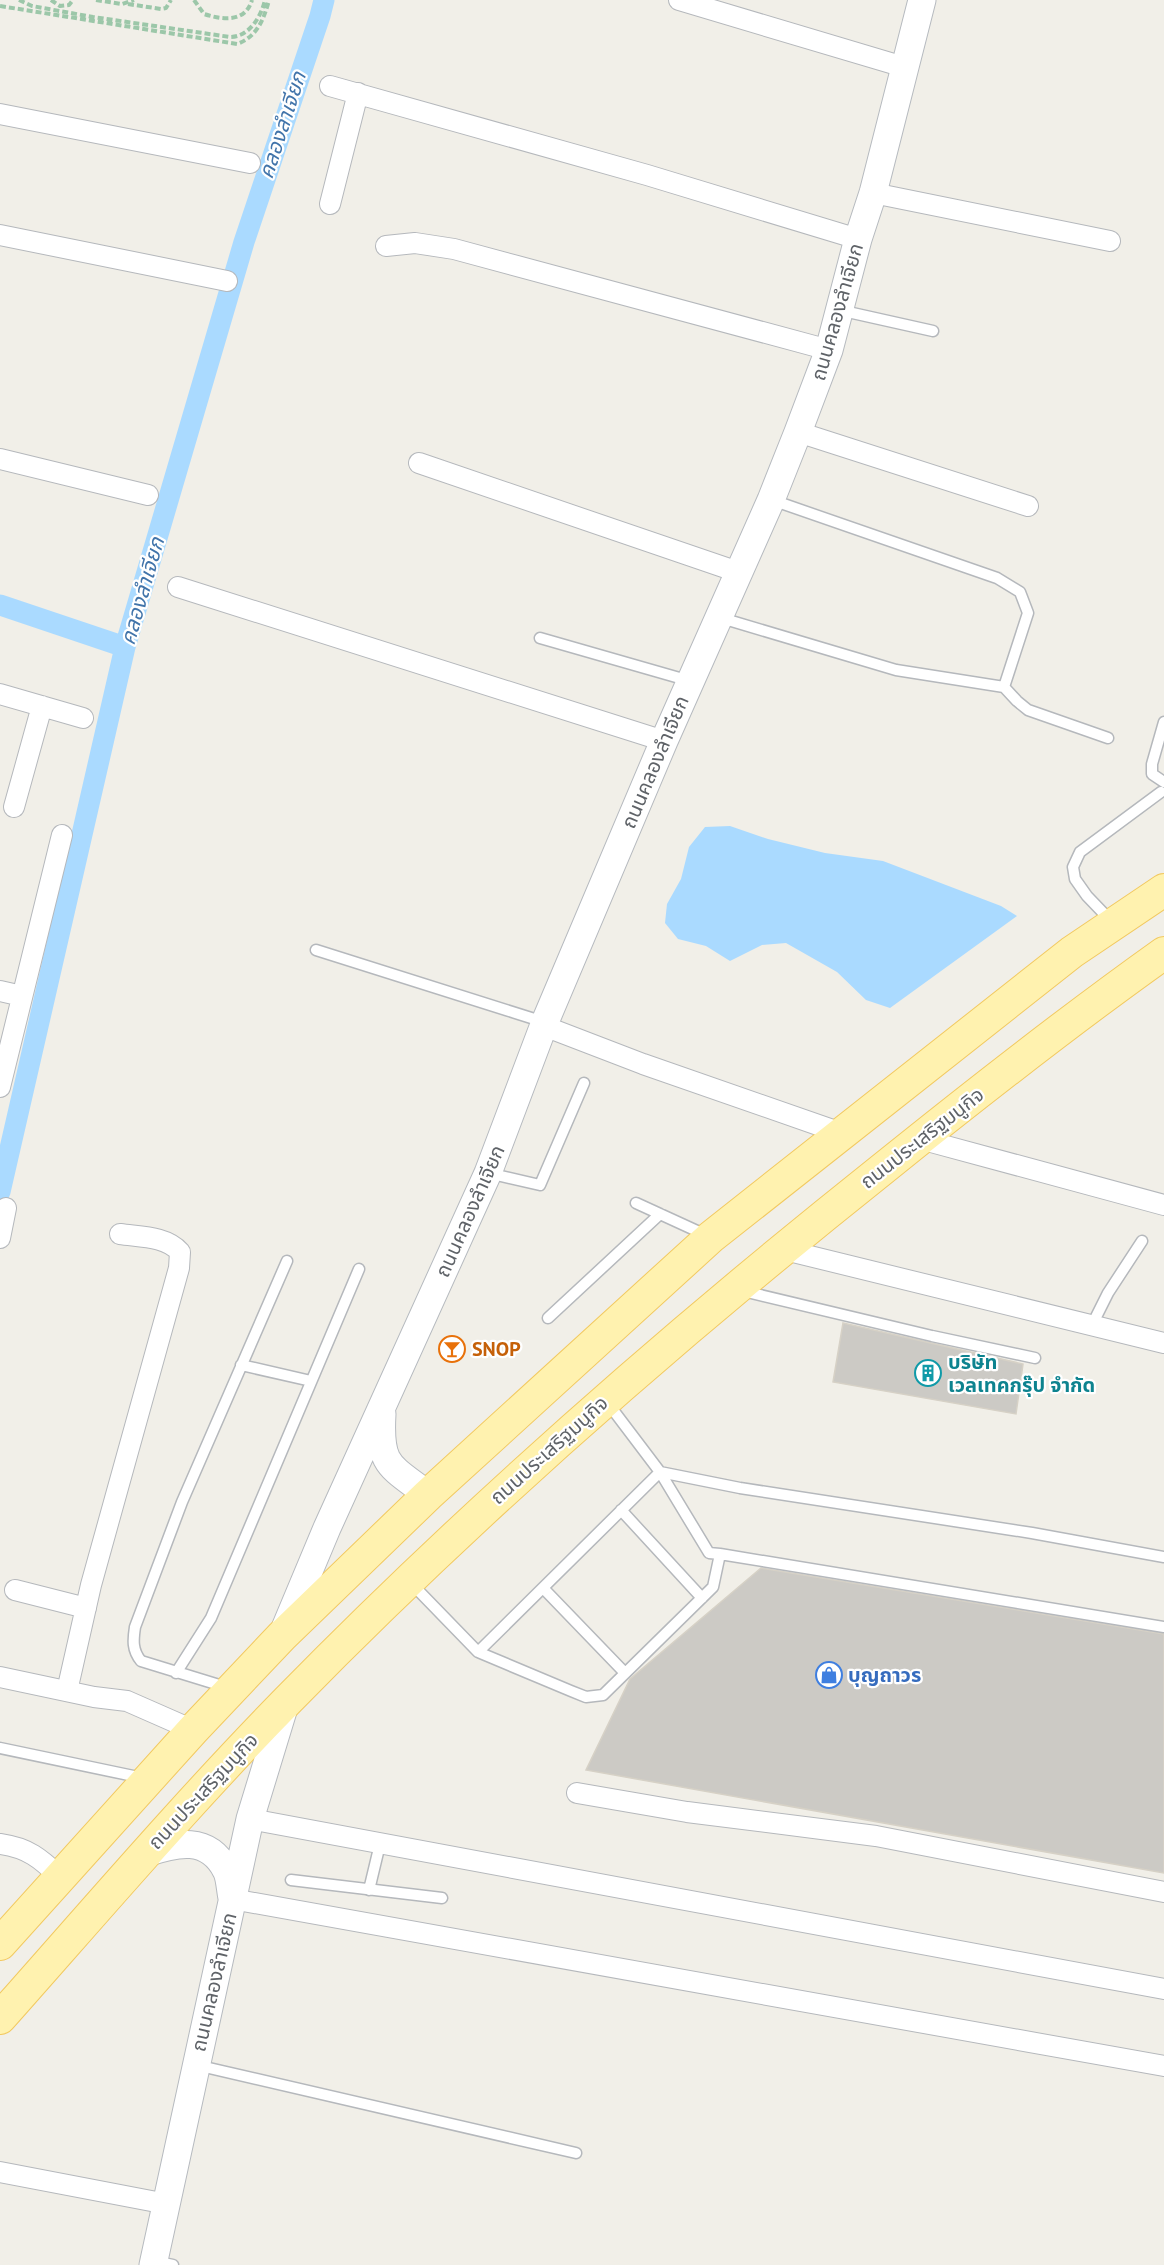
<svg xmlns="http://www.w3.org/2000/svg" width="1164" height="2265" font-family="'PT Sans','Noto Sans Thai',sans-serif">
<rect width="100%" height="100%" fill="#f1efe8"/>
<path fill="#aadaff" d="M730,826L768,839L825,853L883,861L1001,906L1017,916L890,1008L866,1000L837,972L786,943L762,945L730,961L706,946L678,939L665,923L667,904L681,879L689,847L705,827Z"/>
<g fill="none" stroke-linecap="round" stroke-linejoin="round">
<path stroke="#aadaff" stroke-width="21" d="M0,605L125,647
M0,1192L125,647L244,242L320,16L324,0"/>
</g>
<path fill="#cccac5" stroke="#d6d1c6" stroke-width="1.5" d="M843,1323L1023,1364L1016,1414L833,1382Z
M761,1568L1164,1634V1873L586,1770L630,1679Z"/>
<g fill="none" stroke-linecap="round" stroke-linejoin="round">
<defs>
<path id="lane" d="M839,310L933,331
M772,500L997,578L1020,592L1028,613L1004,687
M718,617L896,670L1004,687L1017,701L1028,710L1108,738
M540,638L690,681
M1164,722L1152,764V774L1164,782
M1111,921L1087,896L1075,879L1073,867L1080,852L1161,792
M316,950L544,1022
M488,1173L540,1185L584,1083
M636,1203L708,1236
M743,1291L932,1336L1035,1358
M548,1318L660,1214
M1092,1325L1108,1293L1142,1241
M241,1365L311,1381
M621,1510L702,1598
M720,1554L1164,1627
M411,1583L478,1652L571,1691L586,1697L603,1695L713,1587L720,1554L709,1553L660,1472L607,1402
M543,1588L625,1673
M478,1652L660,1472L740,1488L1032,1533L1164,1557
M176,1673L211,1618L359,1269
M229,1688L141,1661C132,1650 133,1640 135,1627L182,1502L287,1261
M0,1748L143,1778
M291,1880L442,1898
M369,1890L380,1844
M196,2065L576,2153
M154,2261L173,2265"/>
<path id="street" d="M679,0L904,67
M330,86L647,175L858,239
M0,114L250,163
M873,193L1110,241
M330,204L358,93
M0,235L227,281
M386,246L415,243L454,249L829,350
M798,432L1028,506
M0,459L148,495
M419,463L738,572
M178,587L664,741
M0,694L83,718
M14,807L42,706
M0,991L22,996
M544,1026L643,1064L844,1134
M0,1087L62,835
M920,1139L1164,1205
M0,1238L6,1208
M781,1249L1164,1343
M15,1590L86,1608
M0,1677L94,1697L127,1701L193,1730
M67,1691L91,1585L179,1268L180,1252C166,1236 140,1237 120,1234
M577,1793L687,1812L876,1836L1164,1892
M250,1819L1164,1989
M0,1844C28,1848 40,1858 60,1877
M232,1899L1164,2066
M0,2172L167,2204"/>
<path id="secondary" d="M382,1414C379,1466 389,1465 428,1495
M283,1633L327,1528L488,1173L545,1022L664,741L771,500L798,432L829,350L858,239L873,193L922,0
M146,1853C176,1843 208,1835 226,1870C230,1877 230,1889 232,1898
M153,2265L250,1819L286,1701"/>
<path id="primary" d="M0,1944L193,1730L282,1636L428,1495L711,1237L1072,952L1164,890
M0,2018C95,1911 188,1802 288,1700C474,1510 673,1336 880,1171C973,1096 1067,1022 1164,953"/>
</defs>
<use href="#lane" stroke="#b5b8bc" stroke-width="13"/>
<use href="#street" stroke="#b5b8bc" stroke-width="22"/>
<use href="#secondary" stroke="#b6babf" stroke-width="29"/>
<use href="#primary" stroke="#f2c960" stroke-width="34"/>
<path stroke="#9cc7a9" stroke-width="4" stroke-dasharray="6 3" stroke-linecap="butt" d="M19,0L32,6L93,17L230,37C249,37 261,17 265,0
M51,0L60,6L69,5L73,0
M96,0L122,4L134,0
M194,0L204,14C223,20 245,23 252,0
M128,4L161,9L166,8L171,0
M0,6L237,44C257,37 264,19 269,0"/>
<use href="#lane" stroke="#fff" stroke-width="10"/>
<use href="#street" stroke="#fff" stroke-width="20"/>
<use href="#secondary" stroke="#fff" stroke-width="27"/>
<use href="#primary" stroke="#fff2af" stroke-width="32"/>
</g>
<defs>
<symbol id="bar-ring" viewBox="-11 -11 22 22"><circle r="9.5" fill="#fff" stroke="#e8710a" stroke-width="1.5"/><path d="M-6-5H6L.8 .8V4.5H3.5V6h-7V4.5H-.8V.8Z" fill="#e8710a"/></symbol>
<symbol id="building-ring" viewBox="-11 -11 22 22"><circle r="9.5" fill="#fff" stroke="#0f9aa8" stroke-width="1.5"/><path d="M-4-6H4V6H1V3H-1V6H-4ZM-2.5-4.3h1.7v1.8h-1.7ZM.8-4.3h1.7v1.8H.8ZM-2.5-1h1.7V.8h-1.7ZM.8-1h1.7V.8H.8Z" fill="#0f9aa8"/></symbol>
<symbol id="shop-ring" viewBox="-11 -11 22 22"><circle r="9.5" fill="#fff" stroke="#3f7fe0" stroke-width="1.5"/><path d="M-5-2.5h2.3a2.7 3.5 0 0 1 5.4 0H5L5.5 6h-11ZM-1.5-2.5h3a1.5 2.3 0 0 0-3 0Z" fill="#3f7fe0"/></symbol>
</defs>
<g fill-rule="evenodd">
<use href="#bar-ring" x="437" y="1334" width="30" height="30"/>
<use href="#building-ring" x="913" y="1358" width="30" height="30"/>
<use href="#shop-ring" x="814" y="1660" width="30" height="30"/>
</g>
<g text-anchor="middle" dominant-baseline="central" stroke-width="4.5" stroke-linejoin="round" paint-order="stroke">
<g font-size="20" fill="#5f6368" stroke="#fff">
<text transform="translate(837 312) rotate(-74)">ถนนคลองลำเจียก</text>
<text transform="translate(655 762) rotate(-67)">ถนนคลองลำเจียก</text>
<text transform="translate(922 1138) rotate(-38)">ถนนประเสริฐมนูกิจ</text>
<text transform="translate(470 1211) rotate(-66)">ถนนคลองลำเจียก</text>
<text transform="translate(549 1450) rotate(-42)">ถนนประเสริฐมนูกิจ</text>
<text transform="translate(203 1791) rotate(-47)">ถนนประเสริฐมนูกิจ</text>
<text transform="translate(214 1982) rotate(-77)">ถนนคลองลำเจียก</text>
</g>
<g font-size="20" font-weight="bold" fill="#c56008" stroke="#fff" text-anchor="start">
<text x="472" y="1349">SNOP</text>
</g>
<g font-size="20" font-weight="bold" fill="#0d838f" stroke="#fff" text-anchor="start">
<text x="948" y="1362">บริษัท<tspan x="948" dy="23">เวลเทคกรุ๊ป จำกัด</tspan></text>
</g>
<g font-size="20" font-weight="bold" fill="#366cbe" stroke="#fff" text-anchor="start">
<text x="848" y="1675">บุญถาวร</text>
</g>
<g font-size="21" font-style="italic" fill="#4174aa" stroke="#fff">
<text transform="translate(282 125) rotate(-72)">คลองลำเจียก</text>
<text transform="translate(142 591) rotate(-74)">คลองลำเจียก</text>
</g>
</g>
</svg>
